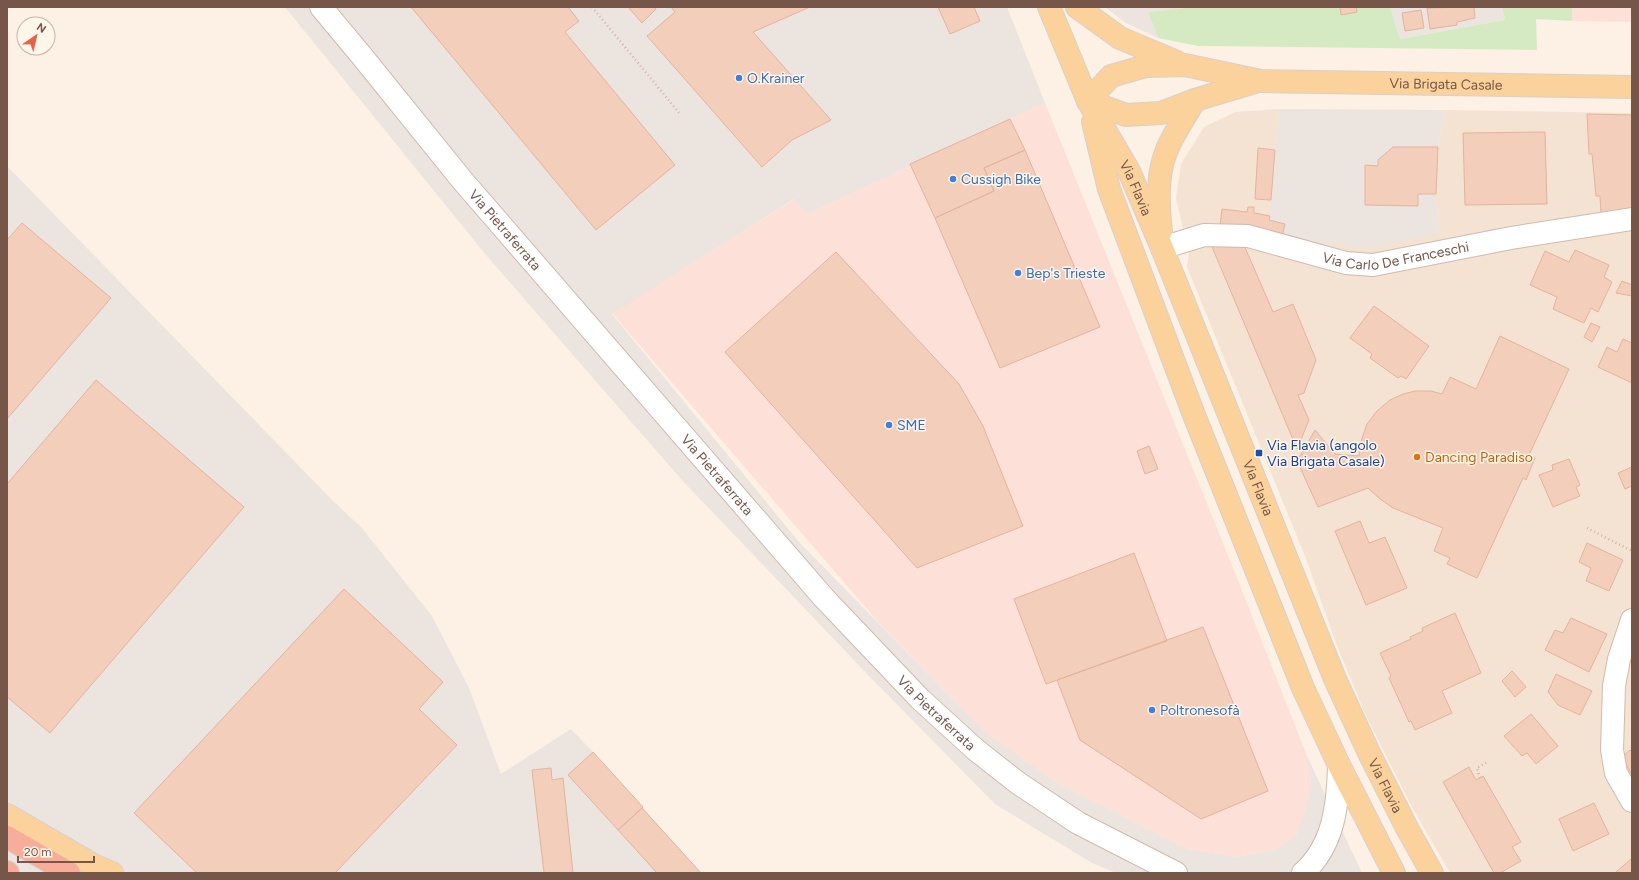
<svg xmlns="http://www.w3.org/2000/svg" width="1639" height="880" font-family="Figtree,sans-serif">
<rect width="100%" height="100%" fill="#fcf1e4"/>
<path fill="#f4e3d2" d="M1279,109L1270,216L1439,234L1436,194L1438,147L1445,110L1632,113V873H1450L1412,807L1366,716L1336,643L1305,556L1187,267L1189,254L1176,198L1181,164L1204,127L1235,112Z"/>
<path fill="#fde0d8" d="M1572,7H1632V22L1572,21Z
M1045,103L1235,573L1307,756L1311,778L1308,800L1296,836L1275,850L1236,857L1188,849L1063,786L986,733L880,624L612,313L795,199L808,214Z"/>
<path fill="#ece4de" d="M285,7H1007L1045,103L808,214L794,199L612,314L799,542L986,733L1063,786L1188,849L1236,857L1275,850L1296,836L1308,800L1311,779L1307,756L1362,873H1116L1092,863L995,804L870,677L681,479L486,255Z
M1105,7H1193L1148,12L1158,38L1126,23Z
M1390,7H1502L1505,20L1400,39Z
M1279,109L1445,110L1438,147L1436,194L1439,234L1370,248L1282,237L1284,224L1269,220Z
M7,166L334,502L361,527L432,616L469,688L501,774L571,729L593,752L701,873H7Z"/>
<path fill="#d5eac2" d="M1193,7H1390L1400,39L1505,20L1502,7H1572V21L1536,19L1537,50L1198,46L1158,38L1148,12Z"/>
<path fill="#f2cebb" stroke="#e5b39c" d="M411,7H568L579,21L565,32L675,165L596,230Z
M628,7H655L656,9L642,23Z
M671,7H810L753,32L831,120L792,140L762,167L647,36L675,12Z
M938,7H974L980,21L950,34Z
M1340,7H1356L1357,12L1341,15Z
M1474,7L1475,18L1457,22V25L1430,29L1427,8Z
M1421,10L1424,28L1405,31L1402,13Z
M1587,114L1632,115V210L1601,213L1600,196H1596L1592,154H1589Z
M1010,119L1025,150L984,168L994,191L935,218L910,164Z
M1545,132L1547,204L1465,205L1463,133Z
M1393,147H1438L1436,194H1418V206L1365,205V165L1378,166V160Z
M1258,148L1275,150L1271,200L1255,199Z
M1025,150L1100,327L1000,368L935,218L994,191L984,168Z
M1248,207H1254V213L1270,216L1269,220L1285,224L1282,237L1220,226L1222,209L1247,212Z
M22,223L111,298L7,419V240Z
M1210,242L1243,243L1273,312L1293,304L1316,360L1304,393L1298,395L1309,420L1297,449Z
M1575,250L1609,265L1604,277L1612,282L1598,312L1591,308L1584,323L1553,309L1557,297L1530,285L1545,251L1569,262Z
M836,252L959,384L983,426L1023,526L917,568L725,352Z
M1622,281L1632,285V296L1616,293Z
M1374,306L1429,346L1406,379L1401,376L1398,378L1370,358L1372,354L1350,338Z
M1591,323L1600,327L1592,342L1584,337Z
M1500,336L1569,369L1529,455L1535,458L1526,480L1523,478L1477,578L1447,564L1450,558L1434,551L1443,528L1393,508L1380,499L1368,488L1318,507L1297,461L1315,430L1335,454L1359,456L1360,444L1367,424L1377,411L1390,400L1403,394L1415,391H1431L1442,394L1450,377L1476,389Z
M1623,339L1632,343V383L1598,367L1607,347L1617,352Z
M96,380L244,507L50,733L7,697V484Z
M1149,446L1158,469L1145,474L1137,451Z
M1569,459L1580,485L1576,487L1580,496L1553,507L1539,475L1553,470L1552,465Z
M1632,467V486L1625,489L1618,473Z
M1360,521L1369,543L1385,537L1407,588L1366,605L1335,531Z
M1587,543L1623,560L1609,591L1586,581L1591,568L1579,562Z
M1134,553L1167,641L1046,684L1014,599Z
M344,589L443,682L419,709L457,745L335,873H197L134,813Z
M1455,613L1481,673L1442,691L1452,713L1415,730L1411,721L1409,722L1389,678L1391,676L1380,653L1411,639L1410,637L1423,631L1422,628Z
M1571,618L1607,634L1589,672L1545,650L1555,630L1563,633Z
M1203,627L1268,791L1201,819L1080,740L1057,680Z
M1512,671L1526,687L1515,697L1502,681Z
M1556,674L1592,691L1580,715L1558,705L1548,692Z
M1531,714L1558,746L1536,764L1527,753L1522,756L1504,736Z
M1630,750L1632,752V775L1622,757Z
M593,752L643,807L618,830L568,775Z
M1469,767L1476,780L1483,776L1521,842L1512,847L1521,861L1500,873H1494L1443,782Z
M551,768L552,780L563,778L573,873H544L532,770Z
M1594,803L1609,834L1573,851L1559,819Z
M642,808L701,873H657L618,830Z
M1632,858V873H1615Z"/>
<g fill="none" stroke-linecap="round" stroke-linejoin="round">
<defs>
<g id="minor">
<path id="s1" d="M321,7L361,55L462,180L824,598L920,699L976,750L1018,783L1078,823L1176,873"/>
<path id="s2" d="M1162,248L1204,235L1248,236L1346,263L1373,265L1511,238L1632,219"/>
<path d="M1632,620L1619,659L1614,686L1612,750L1616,773L1632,801"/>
<path d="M1303,873C1334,845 1338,805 1339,765"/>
</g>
<g id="major">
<path id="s3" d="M1049,7L1088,101L1129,171L1162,248L1335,679L1370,755L1408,830L1432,873"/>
<path d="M1077,7L1120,38L1177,62"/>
<path id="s4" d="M1088,101L1111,76L1146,66L1185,65L1261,81L1632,87"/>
<path d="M1088,101L1126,115L1161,113L1195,100L1258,81"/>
<path d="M1093,122L1109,189L1194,415L1272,610L1303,688L1339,765L1394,873"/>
<path d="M1161,231C1158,207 1157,175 1166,152C1173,134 1185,117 1195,100"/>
<path d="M7,815L95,866L112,873"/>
</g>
<path id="highway" d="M7,837L69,873
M7,872L8,873"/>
</defs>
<use href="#minor" stroke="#d0baad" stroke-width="24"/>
<use href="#major" stroke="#d8d0cc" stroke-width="24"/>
<use href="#highway" stroke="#d8d0cc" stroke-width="24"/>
<path stroke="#d7b19e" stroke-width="2.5" stroke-dasharray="1 3" stroke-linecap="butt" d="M592,7L680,114
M1587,528L1632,551
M1480,778L1477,768L1487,762"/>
<use href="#minor" stroke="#fff" stroke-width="22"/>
<use href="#major" stroke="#fbd29c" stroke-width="22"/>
<use href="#highway" stroke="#f7ad9a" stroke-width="22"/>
</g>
<g fill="#3f7fe0" stroke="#fff6ea" stroke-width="1.5">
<circle cx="739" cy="78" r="4"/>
<circle cx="953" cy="179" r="4"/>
<circle cx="1018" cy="273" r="4"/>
<circle cx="889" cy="425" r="4"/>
<circle cx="1152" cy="710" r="4"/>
</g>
<rect fill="#1a4fb4" stroke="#fff6ea" stroke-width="1.5" x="1255" y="449" width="8" height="8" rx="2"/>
<circle fill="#e8710a" stroke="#fff6ea" stroke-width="1.5" cx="1417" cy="457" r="4"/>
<g text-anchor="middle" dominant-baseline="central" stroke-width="3" stroke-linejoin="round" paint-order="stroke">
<g font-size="14" fill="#366cbe" stroke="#fff6ea" text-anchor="start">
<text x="747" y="78">O.Krainer</text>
<text x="961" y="179">Cussigh Bike</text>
<text x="1026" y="273">Bep's Trieste</text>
<text x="897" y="425">SME</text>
<text x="1160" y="710">Poltronesofà</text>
</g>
<g font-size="14" fill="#755649" stroke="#fff6ea">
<text stroke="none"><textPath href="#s4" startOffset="372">Via Brigata Casale</textPath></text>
<text stroke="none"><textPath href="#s3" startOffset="201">Via Flavia</textPath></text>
<text stroke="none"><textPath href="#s1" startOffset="289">Via Pietraferrata</textPath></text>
<text stroke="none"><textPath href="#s2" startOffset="240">Via Carlo De Franceschi</textPath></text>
<text stroke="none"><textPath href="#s1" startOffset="613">Via Pietraferrata</textPath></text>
<text stroke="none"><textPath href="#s3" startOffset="525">Via Flavia</textPath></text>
<text stroke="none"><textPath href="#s1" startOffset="937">Via Pietraferrata</textPath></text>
<text stroke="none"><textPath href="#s3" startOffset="849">Via Flavia</textPath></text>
</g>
<g font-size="14" fill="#164399" stroke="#fff6ea" text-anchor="start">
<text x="1267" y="445">Via Flavia (angolo<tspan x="1267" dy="16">Via Brigata Casale)</tspan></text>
</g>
<g font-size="14" fill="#c56008" stroke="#fff6ea" text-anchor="start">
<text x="1425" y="457">Dancing Paradiso</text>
</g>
</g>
<rect width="1639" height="880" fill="none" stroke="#755649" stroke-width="16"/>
<g transform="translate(36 36) rotate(34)"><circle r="19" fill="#fff6ea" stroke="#c8b6aa"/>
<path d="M0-3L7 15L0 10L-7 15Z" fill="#e76248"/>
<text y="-6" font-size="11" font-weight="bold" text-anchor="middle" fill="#755649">N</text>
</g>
<path d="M18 856v6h76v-6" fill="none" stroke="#755649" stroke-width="2"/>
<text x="24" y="856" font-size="12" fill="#755649" stroke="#fff6ea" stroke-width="3" paint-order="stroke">20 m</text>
</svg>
